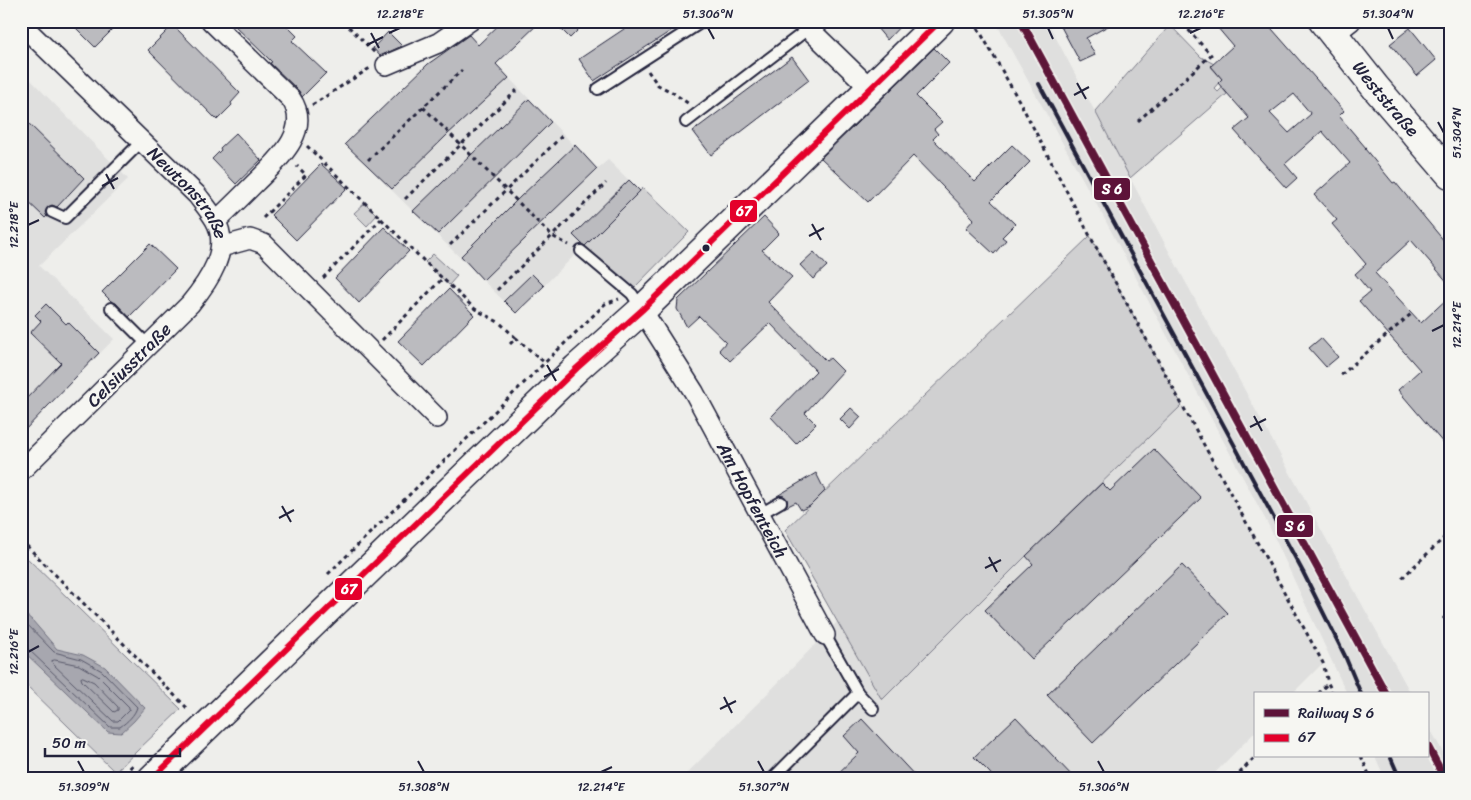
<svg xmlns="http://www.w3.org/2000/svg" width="1471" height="800" font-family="Sriracha,sans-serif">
<rect width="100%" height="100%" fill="#eeeeeb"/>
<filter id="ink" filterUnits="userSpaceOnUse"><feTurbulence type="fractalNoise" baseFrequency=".02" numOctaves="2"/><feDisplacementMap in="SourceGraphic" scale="10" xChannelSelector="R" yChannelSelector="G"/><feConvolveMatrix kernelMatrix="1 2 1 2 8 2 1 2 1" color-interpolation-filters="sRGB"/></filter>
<g filter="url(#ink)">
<path fill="#dfdfde" d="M995,21H1047L1173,259L1411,694H1347L1270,528L1103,216Z
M468,34L509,78L597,169L608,160L640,191L516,313L345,144L428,64L449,50Z
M21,70L128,179L39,266L114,339L21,434Z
M1182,405L1323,663L1292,694H1255V732L1209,779H681L769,692L837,622L883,699L1026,556Z
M1427,723L1450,765V779H1385L1375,756H1427Z"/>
<path fill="#d0d0d1" stroke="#797986" d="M1170,25L1201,57L1214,64L1211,67L1222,79L1214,88L1218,92L1222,88L1227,94L1130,178L1095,111Z
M643,188L689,232L633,289L584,246Z
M365,203L377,215L367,226L354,213Z
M1090,236L1182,405L1026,556L882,700L785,530Z
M433,254L457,276L449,285L425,262Z
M21,552L181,709L115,772L21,680Z"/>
<path fill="#a7a7af" stroke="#727281" d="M21,611L32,620L57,649L83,655L105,667L145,708L134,721L121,733L108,732L21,649Z"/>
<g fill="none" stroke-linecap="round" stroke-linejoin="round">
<path stroke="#575769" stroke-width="1" d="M21,618L54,652L81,659L102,671L137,707C135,715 127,722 120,727H110L27,648L21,646
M55,660L79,665L98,676L129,707V710L118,721H113L53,664L52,661Z
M83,677L94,682L118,707V710L114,712L82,681L81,678Z"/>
</g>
<path fill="#bbbbbf" stroke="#22223b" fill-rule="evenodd" d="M69,21H121L95,47Z
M230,21H282L297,36L292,41L326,73L302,97L299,91L270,63L272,62Z
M503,21H541L496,64L509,78L447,135L392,189L345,144L428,64L469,35L478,45Z
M553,21H587L570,38Z
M636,21H686L594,81L579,59Z
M871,21H905L887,40Z
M1058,21H1117L1086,38L1095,55L1080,62Z
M1212,21H1265L1344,111L1339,116L1366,148L1365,149L1393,183L1395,182L1450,248V285L1411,240L1375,273L1421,323L1450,296V451L1398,390L1420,370L1359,301L1370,292L1355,274L1366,264L1332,224L1337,220L1314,195L1350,163L1322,131L1285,164L1297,178L1286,188L1234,130L1249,118L1218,83L1222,79L1211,66L1233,46ZM1294,94L1311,114L1289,133L1270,113Z
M173,25L240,93L231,103L232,105L217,120L148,50Z
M1410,28L1436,60L1417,76L1390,44Z
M388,32L402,46L380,56L373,48Z
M934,48L949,63L916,96L942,122L934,129L938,134L933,139L975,182L1012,145L1030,162L991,201L1015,224L1002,237L1006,240L994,254L966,228L974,219L913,156L868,202L821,158Z
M792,57L809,80L711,155L693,131Z
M529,99L551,122L438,234L413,211Z
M21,116L84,178L57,207L52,205L48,207L45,212L47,216L45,218L21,195Z
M236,133L261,160L236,184L212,159L221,150L220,148Z
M575,145L597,169L526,237H527L483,280L461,256L520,197Z
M321,164L347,188L296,240L271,215Z
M629,180L640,191L585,246L582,244L573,235Z
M764,217L779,233L762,250L792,277L768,302L826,361L830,358L843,371L805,413L816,424L796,444L771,417L816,371L770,323L730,361L719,350L726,342L699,316L687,327L677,309L678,300Z
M384,227L409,251L359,303L335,278Z
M150,244L176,269L129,317L116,303L111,301L102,292Z
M814,252L827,266L813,279L800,265Z
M532,274L544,286L516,313L504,301Z
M449,289L474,315L424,366L398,341Z
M46,304L66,324L68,322L99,353L21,434V404L61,363L30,333L41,321L35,315Z
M1321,338L1338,357L1326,367L1309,348Z
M851,408L861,417L850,429L840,419Z
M1154,449L1201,498L1032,659L985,610L1033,564L1026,556L1078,506L1102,483L1110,491Z
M816,473L825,491L810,506L801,510L796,502L784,508L787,505V499L784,496H777Z
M1182,565L1228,613L1093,743L1047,695Z
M1016,717L1075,779H995L989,772L974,757Z
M862,719L918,779H832L859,753L844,736Z"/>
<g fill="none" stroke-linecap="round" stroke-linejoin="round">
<defs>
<path id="service" d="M598,89L703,21
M686,122L808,29
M52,212L65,218L142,141
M581,251L632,294L641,308
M111,308L148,345
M760,514L781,502
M825,635L858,693L873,709
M772,779L858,693"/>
<g id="minor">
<path d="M211,21L291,99C313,131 276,162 255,183C242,196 229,209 216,221"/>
<path d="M801,21L871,89"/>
<path id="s1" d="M21,24L197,195C203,203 210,211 215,220C232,249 208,282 190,304L21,471"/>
<path d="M1333,35L1351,21"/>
<path d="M386,65L438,43L470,21"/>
<path d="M221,247L250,239L264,244L437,418"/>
<path id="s2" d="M642,310L694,392L825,635"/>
</g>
<g id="secondary">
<path id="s3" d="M1323,21L1376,88L1450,174"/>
</g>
<path id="primary" d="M152,779L577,368L642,310L940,21"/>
</defs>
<use href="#service" stroke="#22223b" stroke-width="14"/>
<use href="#minor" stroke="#22223b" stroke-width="22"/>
<use href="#secondary" stroke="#22223b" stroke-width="31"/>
<use href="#primary" stroke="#22223b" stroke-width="31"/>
<path stroke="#22223b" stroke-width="3" stroke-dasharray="4 4" stroke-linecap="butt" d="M343,21L375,53
M974,21L1022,106L1090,236L1323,663L1328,683L1333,694
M757,26L763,21
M648,71L658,85L672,92L689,104
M312,105L370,68
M423,107L552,236L569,245
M1138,121L1211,55L1183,24L1185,21
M307,146L425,262L475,309L500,323L516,338
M368,160L462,70
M405,199L517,90
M263,218L306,175L297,166
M450,245L562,136
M323,278L381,219
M497,290L606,183
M382,340L442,279
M510,344L516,338L545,363
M1341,375L1411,314
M21,540L189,710
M328,574L605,304L619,299
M1402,578L1450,532
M1443,619L1450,612
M1318,694L1328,683
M1361,756L1371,779
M118,779L134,764
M1234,779L1256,756"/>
<use href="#service" stroke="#f6f6f2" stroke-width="10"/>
<use href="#minor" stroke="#f6f6f2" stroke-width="19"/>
<use href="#secondary" stroke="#f6f6f2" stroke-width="28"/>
<use href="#primary" stroke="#f6f6f2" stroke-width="28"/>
<path stroke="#22223b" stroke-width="4" d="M1039,84L1303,572L1345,656L1361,694
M1390,756L1400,779"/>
<defs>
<path id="bus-1" d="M152,779L577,368L642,310L940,21"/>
</defs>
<use href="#bus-1" stroke="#f6f6f2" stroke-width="10"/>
<use href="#bus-1" stroke="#e4002b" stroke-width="6"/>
<defs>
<path id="rail-1" d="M1021,21L1386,694
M1427,745L1445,779"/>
</defs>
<use href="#rail-1" stroke="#f6f6f2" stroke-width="11"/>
<use href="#rail-1" stroke="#5d1339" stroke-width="8"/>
</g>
</g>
<path fill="none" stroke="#22223b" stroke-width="2" d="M708,28L714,39M1048,28L1053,39M1388,28L1393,39M371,33L379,48M389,33L400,28M1190,33L1201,28M367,45L383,37M1077,83L1086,99M1074,95L1089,87M1438,122L1444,133M106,174L114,189M102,186L118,178M812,224L821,240M28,225L39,220M809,236L824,228M1432,331L1444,325M547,365L556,381M544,377L559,369M1254,416L1262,431M1250,427L1266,419M282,506L291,522M279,518L294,510M989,557L997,572M985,568L1001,560M28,652L39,646M724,697L732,713M720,709L736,701M78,761L84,772M418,761L424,772M758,761L764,772M1098,761L1104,772M601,772L612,767"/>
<circle fill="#22223b" stroke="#f6f6f2" stroke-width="2" cx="706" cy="248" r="4.5"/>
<g text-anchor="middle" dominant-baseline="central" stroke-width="5" stroke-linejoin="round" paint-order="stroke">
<g font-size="18" fill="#22223b" stroke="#f6f6f2">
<text stroke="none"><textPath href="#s3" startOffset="100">Weststraße</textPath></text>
<text stroke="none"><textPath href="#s1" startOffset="238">Newtonstraße</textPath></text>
<text transform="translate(129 365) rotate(-45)">Celsiusstraße</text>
<text stroke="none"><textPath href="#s2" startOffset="220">Am Hopfenteich</textPath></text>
</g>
</g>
<g stroke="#f6f6f2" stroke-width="2">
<rect x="1093" y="177" width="38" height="24" rx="5" fill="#5d1339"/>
<rect x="729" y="199" width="29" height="24" rx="5" fill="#e4002b"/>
<rect x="1276" y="514" width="38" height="24" rx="5" fill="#5d1339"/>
<rect x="334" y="577" width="29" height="24" rx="5" fill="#e4002b"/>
</g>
<g font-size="14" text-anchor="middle" font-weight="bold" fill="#fff">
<text x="1112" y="194">S 6</text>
<text x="744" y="216">67</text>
<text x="1295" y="531">S 6</text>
<text x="349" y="594">67</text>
</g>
<rect width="1471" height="800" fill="none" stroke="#f6f6f2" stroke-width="55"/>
<rect x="1254" y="692" width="175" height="65" fill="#f6f6f2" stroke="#a1a1a9"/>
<rect x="1264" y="709" width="25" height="8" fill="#5d1339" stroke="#a1a1a9"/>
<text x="1298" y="718" font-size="15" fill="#22223b">Railway S 6</text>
<rect x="1264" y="734" width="25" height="8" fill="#e4002b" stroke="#a1a1a9"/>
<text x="1298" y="742" font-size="15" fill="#22223b">67</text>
<path d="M45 748v8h135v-8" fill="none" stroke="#22223b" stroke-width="2.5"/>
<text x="52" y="748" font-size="15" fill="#22223b" stroke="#f6f6f2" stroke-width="4" paint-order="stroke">50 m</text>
<rect x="28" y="28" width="1416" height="744" fill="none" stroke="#22223b" stroke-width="2"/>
<g font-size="12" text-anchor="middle" fill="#22223b">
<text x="400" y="18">12.218°E</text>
<text x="708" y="18">51.306°N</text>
<text x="1048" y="18">51.305°N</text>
<text x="1201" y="18">12.216°E</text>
<text x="1388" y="18">51.304°N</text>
<text transform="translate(1457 133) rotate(-90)" y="4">51.304°N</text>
<text transform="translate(14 225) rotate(-90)" y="4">12.218°E</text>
<text transform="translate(1457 325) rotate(-90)" y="4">12.214°E</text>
<text transform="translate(14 652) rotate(-90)" y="4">12.216°E</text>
<text x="84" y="791">51.309°N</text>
<text x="424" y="791">51.308°N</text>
<text x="601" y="791">12.214°E</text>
<text x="764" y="791">51.307°N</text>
<text x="1104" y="791">51.306°N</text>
</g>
</svg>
